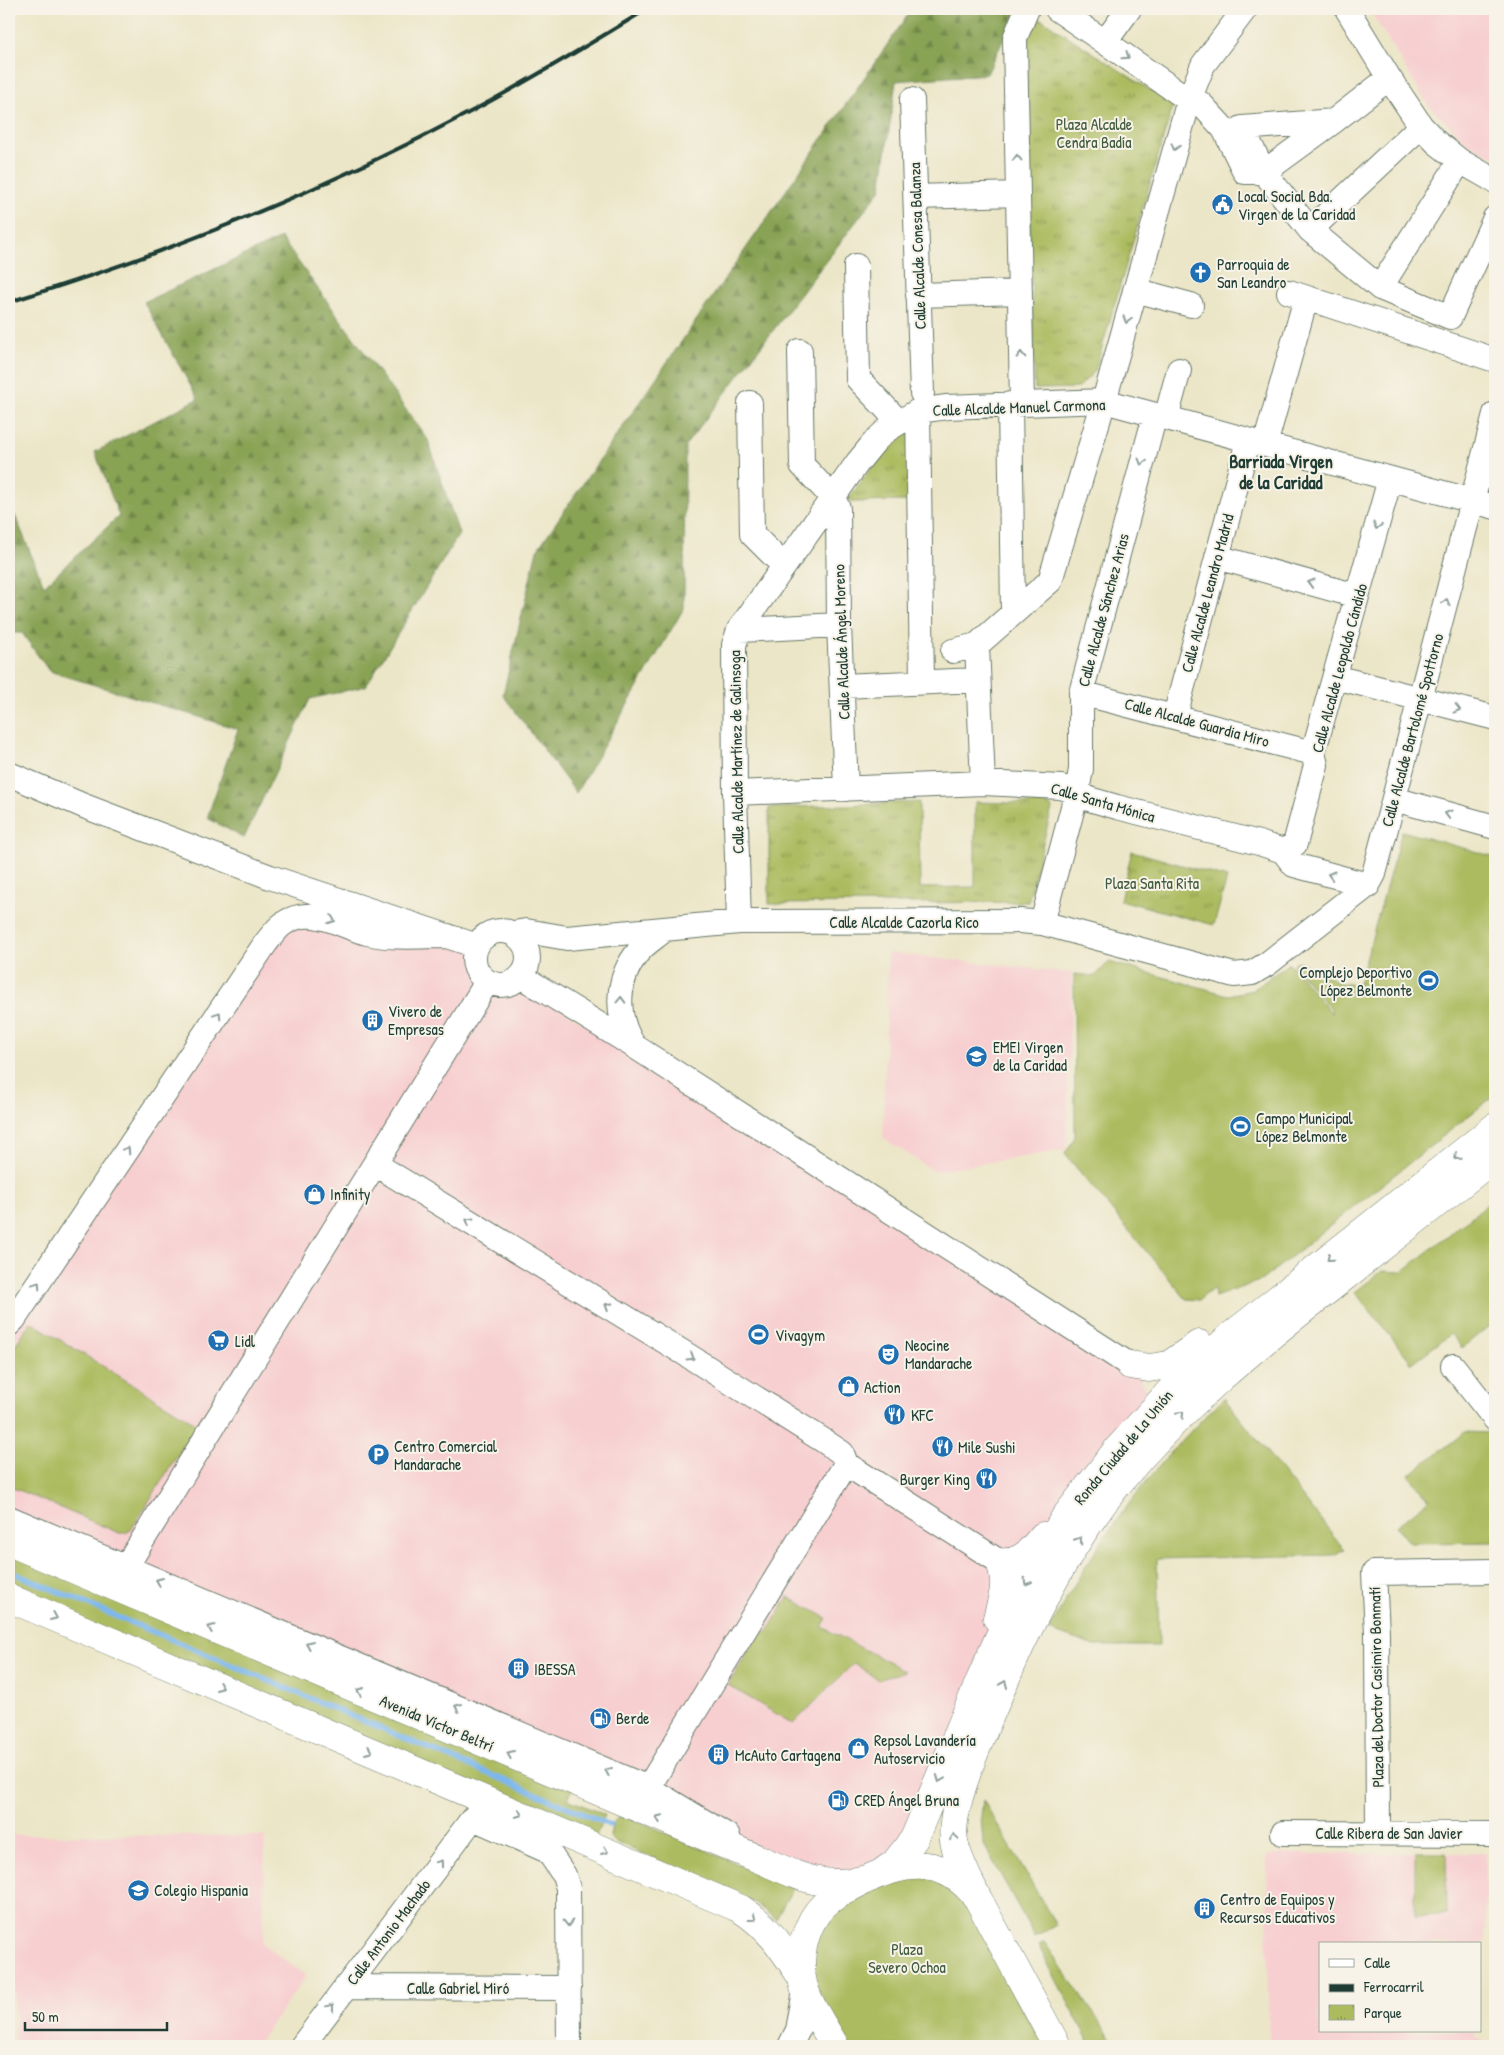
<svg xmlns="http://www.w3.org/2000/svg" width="1504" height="2055" font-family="'Patrick Hand',sans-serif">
<defs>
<pattern id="forest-firs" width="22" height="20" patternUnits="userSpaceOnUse" patternTransform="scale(1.25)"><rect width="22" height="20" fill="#89a355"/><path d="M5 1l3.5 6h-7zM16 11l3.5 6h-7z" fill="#6f8647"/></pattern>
<pattern id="park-tufts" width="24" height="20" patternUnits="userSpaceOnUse" patternTransform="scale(1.25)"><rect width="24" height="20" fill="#acbb5e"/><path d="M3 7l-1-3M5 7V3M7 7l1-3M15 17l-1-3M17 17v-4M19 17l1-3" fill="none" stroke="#8b994e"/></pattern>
</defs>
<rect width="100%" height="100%" fill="#f7f3e8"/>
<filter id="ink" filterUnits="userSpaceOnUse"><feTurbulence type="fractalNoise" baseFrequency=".02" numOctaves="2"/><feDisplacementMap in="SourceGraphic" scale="10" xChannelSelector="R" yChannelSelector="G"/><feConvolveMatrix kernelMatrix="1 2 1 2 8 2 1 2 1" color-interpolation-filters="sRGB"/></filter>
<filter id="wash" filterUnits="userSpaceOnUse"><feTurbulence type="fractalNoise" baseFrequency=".0096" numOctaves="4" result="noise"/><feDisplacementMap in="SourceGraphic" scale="20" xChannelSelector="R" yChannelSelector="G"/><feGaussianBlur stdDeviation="1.12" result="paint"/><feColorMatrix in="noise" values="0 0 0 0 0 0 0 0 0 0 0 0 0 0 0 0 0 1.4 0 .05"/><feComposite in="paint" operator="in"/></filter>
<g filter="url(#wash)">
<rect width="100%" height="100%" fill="#ece6c8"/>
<path fill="#f7cfd0" d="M1369,9H1495V158L1467,143L1428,105Z
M283,924L475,946L474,962L477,971L493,984L502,986L517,981L1141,1379L1147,1396L1006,1581L914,1839L844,1884L9,1518V1324Z
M888,953L1072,973L1066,1150L934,1171L883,1138Z
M13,1835L265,1836L263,1944L306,1976L256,2046H15Z
M1486,1853L1485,1940L1480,1944H1320V2031H1475V2037L1487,2043L1486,2046H1268L1267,1854Z"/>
<path fill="#acbb5e" stroke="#667c49" d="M1402,831L1495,857V1095L1262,1280L1215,1297L1214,1288L1199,1300L1186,1299L1065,1154L1075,1137L1074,974L1095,976L1109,962L1228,995L1253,990L1289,963L1332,1014L1331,1009L1293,964L1299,961L1342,984H1359Z
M1495,1198V1321L1462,1348L1451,1334L1412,1363L1355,1292L1382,1271L1402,1272Z
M31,1322L197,1424L131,1530L125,1533H119L9,1486V1354Z
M1224,1398L1344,1549L1334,1555L1157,1559L1159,1646H1094L1049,1630C1097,1540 1150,1468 1224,1398Z
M1465,1432L1488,1433L1495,1442V1542L1410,1543L1396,1526L1429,1500L1409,1475Z
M9,1542L575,1782L568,1799L605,1815L592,1845L9,1599Z
M788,1597L827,1618L822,1627L905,1671L878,1680L854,1663L793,1724L728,1685L761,1630L767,1632Z
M983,1800L1056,1925L1035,1937L983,1843L981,1816Z
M627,1816L793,1888L776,1919L755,1903L616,1842L610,1837C612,1824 613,1817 627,1816Z
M1415,1853H1446L1447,1915L1415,1916Z
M948,1872L1057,2046H835L801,1964L845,1890Z
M1044,1942L1110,2037L1116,2046H1091L1038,1945Z"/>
<path fill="url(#forest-firs)" stroke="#547044" d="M912,9H1018L987,74L896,81L881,189L685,446L684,608L576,793L503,695L537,550Z
M281,238L428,440L459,534L366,686L310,699L244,838L207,818L238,729L49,671L22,633H9V521L15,515L44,586L119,516L95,452L198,399L144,302Z"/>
<path fill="url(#park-tufts)" stroke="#667c49" d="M1035,15L1173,105L1095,371L1078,388L1035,389L1024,51Z
M910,430V501L853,502L848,499L889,445Z
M919,802L920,888L975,887V802L1046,804L1052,808L1028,902L769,904V808Z
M1132,851L1227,878L1214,925L1120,900Z"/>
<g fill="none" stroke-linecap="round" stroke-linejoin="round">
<path stroke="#7cb7ee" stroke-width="5.5" d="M9,1571L610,1825"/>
</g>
</g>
<g filter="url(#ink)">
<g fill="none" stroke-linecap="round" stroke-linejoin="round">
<defs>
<path id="minor" d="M1057,9L1189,100
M1347,9L1389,78L1421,126L1436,142L1460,161L1495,181
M1105,42L1129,9
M1389,78L1334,121L1242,128L1264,172L1310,230L1380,288L1450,317L1495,218
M912,100L922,393
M1201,104L1224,129L1245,172H1264L1334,121
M916,197L1017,194
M1310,230L1421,126
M856,266L858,379L899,422
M1380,288L1460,161
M1135,290L1191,305
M1289,292L1495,360
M918,295L1020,292
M800,351L802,465L833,498L838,508L839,625L846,789
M750,403L752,534L784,566
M1010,404L1013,611
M1022,404L1015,38L1027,9
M918,411L922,682
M1166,418L1179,370
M1265,445L1306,298
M1217,557L1357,596
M739,630L839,625
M977,645L983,783
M953,651L977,645L1050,581L1104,401L1189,100L1203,65L1245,9
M1335,677L1495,718
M842,686L978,680
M1081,693L1313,753
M1175,716L1248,441
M9,774L84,806L270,877L477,946
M735,793L983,783L1061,787L1077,792L1089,799L1117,807L1259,843L1283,851L1294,865L1368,885
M1394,799L1495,827
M1283,851L1295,844L1316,765L1313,753L1390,479
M739,922L735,793L734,645L739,630L858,462L876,440L887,430L918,411L947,407L1104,401L1495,507
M1042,923L1077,792L1081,769V693L1155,415
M474 958a27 27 0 1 1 54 0a27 27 0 1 1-54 0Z
M514,933L526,931L567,938L739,922L1020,921L1042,923L1234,975L1252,973L1267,964L1368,885L1374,874L1495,414
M522,977L634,1046L1130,1365
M634,1046C614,1016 616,978 639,951C646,943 656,937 664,930
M375,1164L684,1353L821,1439L842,1453L846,1464L1000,1562
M9,1324L14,1319L265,944C270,938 276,929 283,924C312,904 339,926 367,933C393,939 421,936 448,936
M1453,1366L1495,1419
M9,1518L648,1788L728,1836
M126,1567L487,982
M648,1788L846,1464
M1378,1832L1377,1633L1374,1573L1495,1571
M1283,1833L1495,1834
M346,1987L569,1988
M302,2046L473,1818L548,1851L564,1875L568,1888L569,2046
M790,2046L798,2030L805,1991"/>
<path id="major" d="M1130,1365L1149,1368L1169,1365L1199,1344
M9,1542L794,1874C820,1884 842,1886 870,1878
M9,1598L741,1909C770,1928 783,1949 802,1978
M997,1618C1003,1596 1008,1584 1000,1562C1021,1565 1031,1550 1043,1536
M884,1871L895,1863L914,1839L981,1678L1001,1633L1032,1573L1065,1517L1116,1451L1173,1388L1232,1335L1495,1127
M978,1899C969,1880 958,1861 954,1841C948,1806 983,1733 997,1699C1028,1624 1066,1549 1117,1485C1181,1407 1250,1351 1329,1289C1384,1245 1440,1201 1495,1157
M835,2046C824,2026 805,2000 802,1978C798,1954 806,1922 824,1905C835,1894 850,1888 863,1881C907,1860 946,1856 978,1899L1057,2046"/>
</defs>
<use href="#minor" stroke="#677868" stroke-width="26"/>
<use href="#major" stroke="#677868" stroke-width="29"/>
<use href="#minor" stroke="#fff" stroke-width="24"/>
<use href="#major" stroke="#fff" stroke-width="28"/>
<path stroke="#1f3d34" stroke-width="4" d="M9,302C169,253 326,189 474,110C533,78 590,44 647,9"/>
</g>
<defs><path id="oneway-chevron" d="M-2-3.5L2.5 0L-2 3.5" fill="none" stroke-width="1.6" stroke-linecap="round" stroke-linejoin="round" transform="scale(1.25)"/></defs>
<g stroke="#8f9e9a">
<use href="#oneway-chevron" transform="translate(1126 56) rotate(35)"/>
<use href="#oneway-chevron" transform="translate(1175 147) rotate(106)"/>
<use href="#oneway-chevron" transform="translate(1017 158) rotate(-91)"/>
<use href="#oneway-chevron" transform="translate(1127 320) rotate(106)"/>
<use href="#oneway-chevron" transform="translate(1021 355) rotate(-91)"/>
<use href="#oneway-chevron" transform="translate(1142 462) rotate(105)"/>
<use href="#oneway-chevron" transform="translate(1377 526) rotate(105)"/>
<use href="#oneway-chevron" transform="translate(1311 583) rotate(-164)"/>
<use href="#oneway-chevron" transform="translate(1446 602) rotate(-75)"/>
<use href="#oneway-chevron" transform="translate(1457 709) rotate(14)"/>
<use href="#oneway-chevron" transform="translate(1448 814) rotate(-164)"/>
<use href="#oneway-chevron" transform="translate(1331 875) rotate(-164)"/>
<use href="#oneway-chevron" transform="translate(332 920) rotate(20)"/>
<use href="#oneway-chevron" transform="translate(621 1000) rotate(-88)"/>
<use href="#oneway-chevron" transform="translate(218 1015) rotate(-56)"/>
<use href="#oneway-chevron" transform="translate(127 1150) rotate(-56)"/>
<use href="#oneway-chevron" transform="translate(1457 1157) rotate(141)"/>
<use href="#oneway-chevron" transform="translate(469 1221) rotate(-149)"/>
<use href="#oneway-chevron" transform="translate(1330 1258) rotate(141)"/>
<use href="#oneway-chevron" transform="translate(37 1285) rotate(-56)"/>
<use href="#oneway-chevron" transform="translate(608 1306) rotate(-148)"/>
<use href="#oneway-chevron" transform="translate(691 1357) rotate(32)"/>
<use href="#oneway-chevron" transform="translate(1181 1414) rotate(-46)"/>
<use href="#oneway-chevron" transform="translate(1079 1540) rotate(-57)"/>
<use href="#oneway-chevron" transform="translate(159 1581) rotate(-157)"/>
<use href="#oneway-chevron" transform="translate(1027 1582) rotate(118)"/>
<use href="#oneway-chevron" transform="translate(54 1617) rotate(23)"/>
<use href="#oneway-chevron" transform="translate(211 1628) rotate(-157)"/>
<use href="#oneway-chevron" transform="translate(309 1644) rotate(-157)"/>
<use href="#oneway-chevron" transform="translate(1004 1684) rotate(-67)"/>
<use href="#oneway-chevron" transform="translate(220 1687) rotate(23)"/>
<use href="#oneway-chevron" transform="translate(360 1691) rotate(-157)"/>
<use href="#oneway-chevron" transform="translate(458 1707) rotate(-157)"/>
<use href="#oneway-chevron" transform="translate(369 1751) rotate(23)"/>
<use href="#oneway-chevron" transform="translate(510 1754) rotate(-157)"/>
<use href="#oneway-chevron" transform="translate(608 1771) rotate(-157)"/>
<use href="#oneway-chevron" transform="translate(940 1779) rotate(112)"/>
<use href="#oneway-chevron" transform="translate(519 1814) rotate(23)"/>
<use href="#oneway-chevron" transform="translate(659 1818) rotate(-157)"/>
<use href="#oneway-chevron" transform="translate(954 1837) rotate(-98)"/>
<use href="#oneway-chevron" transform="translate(605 1851) rotate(23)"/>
<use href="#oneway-chevron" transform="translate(440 1863) rotate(-53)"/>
<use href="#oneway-chevron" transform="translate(753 1918) rotate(36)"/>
<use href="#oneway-chevron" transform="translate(568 1923) rotate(89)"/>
<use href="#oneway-chevron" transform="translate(331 2007) rotate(-53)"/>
</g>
</g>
<defs>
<symbol id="civic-disc" viewBox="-11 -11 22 22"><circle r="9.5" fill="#1f6fb2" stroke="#f7f3e8"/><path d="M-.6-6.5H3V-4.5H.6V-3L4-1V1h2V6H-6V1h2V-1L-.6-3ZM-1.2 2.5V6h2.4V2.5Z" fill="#fff"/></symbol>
<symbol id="church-disc" viewBox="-11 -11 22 22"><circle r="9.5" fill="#1f6fb2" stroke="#f7f3e8"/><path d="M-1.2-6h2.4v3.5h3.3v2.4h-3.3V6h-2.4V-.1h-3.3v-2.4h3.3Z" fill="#fff"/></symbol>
<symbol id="stadium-disc" viewBox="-11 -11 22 22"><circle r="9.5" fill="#1f6fb2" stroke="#f7f3e8"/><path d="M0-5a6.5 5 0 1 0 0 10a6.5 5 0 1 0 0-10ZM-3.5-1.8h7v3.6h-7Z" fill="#fff"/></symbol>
<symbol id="building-disc" viewBox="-11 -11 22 22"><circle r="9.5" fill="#1f6fb2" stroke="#f7f3e8"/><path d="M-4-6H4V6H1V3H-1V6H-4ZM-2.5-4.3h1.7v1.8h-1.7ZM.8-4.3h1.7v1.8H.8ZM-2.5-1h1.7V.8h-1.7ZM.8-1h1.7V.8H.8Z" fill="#fff"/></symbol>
<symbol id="school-disc" viewBox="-11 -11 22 22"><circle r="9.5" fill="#1f6fb2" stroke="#f7f3e8"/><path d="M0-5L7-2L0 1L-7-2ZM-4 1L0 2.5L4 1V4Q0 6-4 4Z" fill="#fff"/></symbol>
<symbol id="shop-disc" viewBox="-11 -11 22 22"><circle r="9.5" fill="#1f6fb2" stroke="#f7f3e8"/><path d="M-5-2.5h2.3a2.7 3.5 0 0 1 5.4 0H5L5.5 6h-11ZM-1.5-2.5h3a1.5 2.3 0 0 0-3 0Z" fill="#fff"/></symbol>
<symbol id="supermarket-disc" viewBox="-11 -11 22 22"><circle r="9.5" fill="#1f6fb2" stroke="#f7f3e8"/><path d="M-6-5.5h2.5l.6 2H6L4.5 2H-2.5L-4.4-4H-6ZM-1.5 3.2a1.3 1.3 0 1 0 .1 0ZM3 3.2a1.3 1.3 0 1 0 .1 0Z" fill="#fff"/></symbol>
<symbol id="theatre-disc" viewBox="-11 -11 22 22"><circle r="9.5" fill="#1f6fb2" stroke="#f7f3e8"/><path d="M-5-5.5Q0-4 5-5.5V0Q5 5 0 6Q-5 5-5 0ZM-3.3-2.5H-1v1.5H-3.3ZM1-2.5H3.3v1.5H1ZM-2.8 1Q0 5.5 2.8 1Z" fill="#fff"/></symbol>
<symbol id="restaurant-disc" viewBox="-11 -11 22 22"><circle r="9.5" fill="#1f6fb2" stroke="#f7f3e8"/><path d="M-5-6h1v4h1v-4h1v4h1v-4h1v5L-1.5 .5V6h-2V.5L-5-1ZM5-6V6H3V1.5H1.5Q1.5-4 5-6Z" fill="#fff"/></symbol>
<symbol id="parking-disc" viewBox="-11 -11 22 22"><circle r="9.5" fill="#1f6fb2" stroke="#f7f3e8"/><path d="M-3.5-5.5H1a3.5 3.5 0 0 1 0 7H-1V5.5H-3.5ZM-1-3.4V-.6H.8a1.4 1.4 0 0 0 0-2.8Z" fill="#fff"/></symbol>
<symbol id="fuel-disc" viewBox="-11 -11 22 22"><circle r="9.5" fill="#1f6fb2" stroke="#f7f3e8"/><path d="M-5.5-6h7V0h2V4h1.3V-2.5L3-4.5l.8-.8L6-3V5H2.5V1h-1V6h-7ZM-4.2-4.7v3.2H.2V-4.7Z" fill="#fff"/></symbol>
</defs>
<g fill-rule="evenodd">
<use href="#civic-disc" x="1210" y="192" width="25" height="25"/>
<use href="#church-disc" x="1188" y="260" width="25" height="25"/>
<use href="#stadium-disc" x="1416" y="968" width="25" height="25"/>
<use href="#building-disc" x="360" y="1008" width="25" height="25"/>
<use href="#school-disc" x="964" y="1044" width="25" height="25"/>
<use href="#stadium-disc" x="1228" y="1114" width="25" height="25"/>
<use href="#shop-disc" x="302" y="1182" width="25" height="25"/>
<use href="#stadium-disc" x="746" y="1322" width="25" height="25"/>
<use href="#supermarket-disc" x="206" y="1328" width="25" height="25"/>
<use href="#theatre-disc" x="876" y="1342" width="25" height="25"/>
<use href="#shop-disc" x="836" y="1374" width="25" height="25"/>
<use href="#restaurant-disc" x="882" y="1402" width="25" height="25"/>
<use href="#restaurant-disc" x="930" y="1434" width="25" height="25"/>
<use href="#parking-disc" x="366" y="1442" width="25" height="25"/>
<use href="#restaurant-disc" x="974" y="1466" width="25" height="25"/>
<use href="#building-disc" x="506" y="1656" width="25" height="25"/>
<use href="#fuel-disc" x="588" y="1706" width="25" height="25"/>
<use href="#shop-disc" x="846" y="1736" width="25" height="25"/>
<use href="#building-disc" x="706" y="1742" width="25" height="25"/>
<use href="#fuel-disc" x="826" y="1788" width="25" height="25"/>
<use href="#school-disc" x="126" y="1878" width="25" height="25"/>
<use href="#building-disc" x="1192" y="1896" width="25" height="25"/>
</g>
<g text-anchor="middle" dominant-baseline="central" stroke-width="4" stroke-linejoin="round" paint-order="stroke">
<g font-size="16" fill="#425c3e" stroke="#f7f3e8">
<text x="1094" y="124">Plaza Alcalde<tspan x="1094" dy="18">Cendra Badía</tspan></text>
<text x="1152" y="883">Plaza Santa Rita</text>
<text x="907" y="1949">Plaza<tspan x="907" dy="18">Severo Ochoa</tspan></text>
</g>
<g font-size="16" fill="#1f3d34" stroke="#f7f3e8" text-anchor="start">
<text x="1238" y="196">Local Social Bda.<tspan x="1238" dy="18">Virgen de la Caridad</tspan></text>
<text x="1217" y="264">Parroquia de<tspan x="1217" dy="18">San Leandro</tspan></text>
<text x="1412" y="972" text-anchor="end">Complejo Deportivo<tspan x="1412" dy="18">López Belmonte</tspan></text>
<text x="388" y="1011">Vivero de<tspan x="388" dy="18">Empresas</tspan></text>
<text x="993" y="1047">EMEI Virgen<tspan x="993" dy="18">de la Caridad</tspan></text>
<text x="1256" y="1118">Campo Municipal<tspan x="1256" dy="18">López Belmonte</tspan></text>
<text x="330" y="1194">Infinity</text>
<text x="775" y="1335">Vivagym</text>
<text x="235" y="1341">Lidl</text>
<text x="905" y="1345">Neocine<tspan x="905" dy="18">Mandarache</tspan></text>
<text x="864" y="1387">Action</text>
<text x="911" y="1415">KFC</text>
<text x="394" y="1446">Centro Comercial<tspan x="394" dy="18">Mandarache</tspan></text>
<text x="958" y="1447">Mile Sushi</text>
<text x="970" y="1479" text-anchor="end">Burger King</text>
<text x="534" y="1669">IBESSA</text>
<text x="616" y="1718">Berde</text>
<text x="874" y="1740">Repsol Lavandería<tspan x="874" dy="18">Autoservicio</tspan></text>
<text x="735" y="1755">McAuto Cartagena</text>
<text x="854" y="1800">CRED Ángel Bruna</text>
<text x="154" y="1890">Colegio Hispania</text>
<text x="1220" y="1899">Centro de Equipos y<tspan x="1220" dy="18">Recursos Educativos</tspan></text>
</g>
<g font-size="16" fill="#1f3d34" stroke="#f7f3e8">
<text transform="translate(917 246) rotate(-92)">Calle Alcalde Conesa Balanza</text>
<text transform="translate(1019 407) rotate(-2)">Calle Alcalde Manuel Carmona</text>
<text transform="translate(1207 593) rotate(-75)">Calle Alcalde Leandro Madrid</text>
<text transform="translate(1103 610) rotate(-75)">Calle Alcalde Sánchez Arias</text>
<text transform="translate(841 642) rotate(-92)">Calle Alcalde Ángel Moreno</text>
<text transform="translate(1339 668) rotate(-75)">Calle Alcalde Leopoldo Cándido</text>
<text transform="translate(1197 722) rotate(15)">Calle Alcalde Guardia Miro</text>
<text transform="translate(1412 730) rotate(-75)">Calle Alcalde Bartolomé Spottorno</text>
<text transform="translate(736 752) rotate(-91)">Calle Alcalde Martínez de Galinsoga</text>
<text transform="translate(1103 802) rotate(16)">Calle Santa Mónica</text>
<text x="904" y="922">Calle Alcalde Cazorla Rico</text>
<text transform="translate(1123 1447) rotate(-50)">Ronda Ciudad de La Unión</text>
<text transform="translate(1376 1687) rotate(-91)">Plaza del Doctor Casimiro Bonmatí</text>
<text transform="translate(437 1723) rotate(23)">Avenida Víctor Beltrí</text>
<text x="1389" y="1833">Calle Ribera de San Javier</text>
<text transform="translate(388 1932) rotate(-53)">Calle Antonio Machado</text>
<text x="458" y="1988">Calle Gabriel Miró</text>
</g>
<g font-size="18" font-weight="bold" fill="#1f3d34" stroke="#f7f3e8">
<text x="1281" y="461">Barriada Virgen<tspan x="1281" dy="21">de la Caridad</tspan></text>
</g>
</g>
<rect width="1504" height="2055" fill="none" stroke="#f7f3e8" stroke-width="30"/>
<rect x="1319" y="1942" width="162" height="90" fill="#f7f3e8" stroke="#a1aaa0"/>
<rect x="1329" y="1959" width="25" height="8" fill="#ffffff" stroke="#a1aaa0"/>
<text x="1364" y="1968" font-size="15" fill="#1f3d34">Calle</text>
<rect x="1329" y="1984" width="25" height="8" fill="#1f3d34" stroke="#a1aaa0"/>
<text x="1364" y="1992" font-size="15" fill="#1f3d34">Ferrocarril</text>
<rect x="1329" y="2005" width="25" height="15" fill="url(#park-tufts)" stroke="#a1aaa0"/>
<text x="1364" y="2018" font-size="15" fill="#1f3d34">Parque</text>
<path d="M25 2022v8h142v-8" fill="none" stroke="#1f3d34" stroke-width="2.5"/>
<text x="32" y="2022" font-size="15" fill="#1f3d34" stroke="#f7f3e8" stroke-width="4" paint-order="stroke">50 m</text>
</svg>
